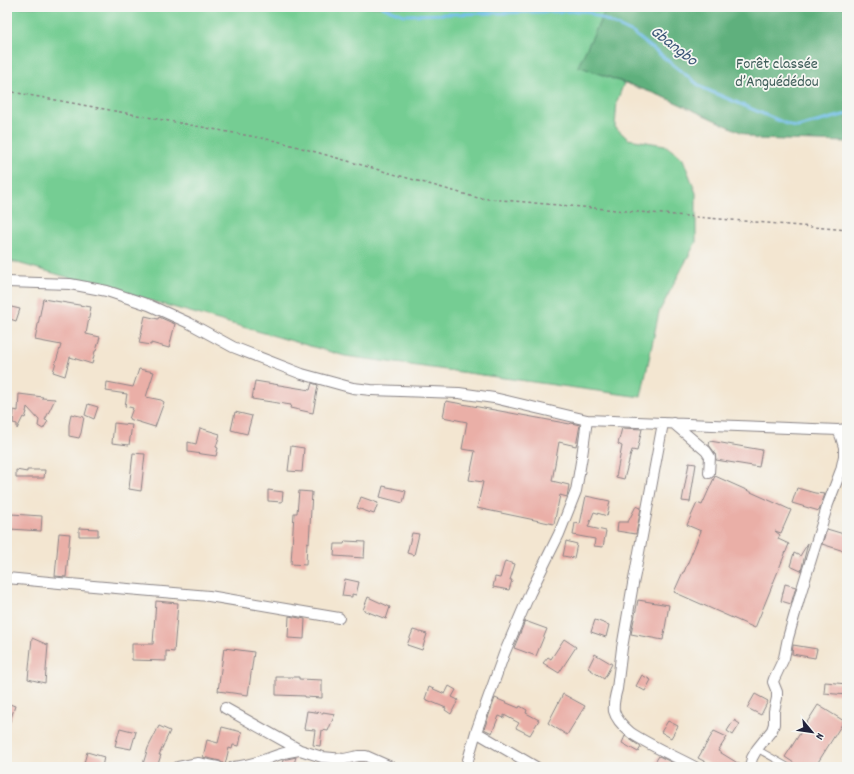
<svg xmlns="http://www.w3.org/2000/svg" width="854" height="774" font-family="Dekko,sans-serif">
<rect width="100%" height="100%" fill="#f6f6f2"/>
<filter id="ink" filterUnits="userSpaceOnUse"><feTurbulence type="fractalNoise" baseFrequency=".025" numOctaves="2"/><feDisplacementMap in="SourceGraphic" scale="8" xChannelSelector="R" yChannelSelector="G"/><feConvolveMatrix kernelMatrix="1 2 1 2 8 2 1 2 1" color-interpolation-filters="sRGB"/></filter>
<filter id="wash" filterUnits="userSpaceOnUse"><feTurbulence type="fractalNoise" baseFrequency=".012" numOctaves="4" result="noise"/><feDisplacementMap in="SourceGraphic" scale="16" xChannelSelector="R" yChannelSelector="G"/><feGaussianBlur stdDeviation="0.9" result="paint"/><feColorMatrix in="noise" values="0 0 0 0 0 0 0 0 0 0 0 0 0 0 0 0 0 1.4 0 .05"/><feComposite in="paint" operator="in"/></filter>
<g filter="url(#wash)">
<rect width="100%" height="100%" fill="#f3e6d1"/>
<path fill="#74cd93" stroke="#4b7867" d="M7,7H607L579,66L624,83L617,101L615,127L628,139L665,145L683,159L696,193V242L659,312L641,397L345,356L7,260Z"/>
<path fill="#5fb07d" stroke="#40695c" d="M607,7H847V142L756,139L664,97L578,66Z"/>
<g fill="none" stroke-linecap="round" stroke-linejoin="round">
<path stroke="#71beeb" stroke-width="3" d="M382,7L404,15L586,11L633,33L700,86L705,89L794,127H798L847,114"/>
</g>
<g id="blocks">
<path fill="#eaafa7" d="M43,299L91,307L86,334L100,337L96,351H95L92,364L70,357L65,376L53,372L61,345L35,340Z
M7,306L20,309L16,321L7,318Z
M145,316L158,319L159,317L175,324L169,348L151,343V345L139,343Z
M139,369L154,372L146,397L161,400L164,402L155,427L129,419L133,408L125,406L127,394L106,391L107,382L133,387Z
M255,381L310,390L312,383L318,385L313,413L290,408L291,405L252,399Z
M19,394L43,397L42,398L55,399L45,420L48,421L43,429L38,426L39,420L27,407L26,412H27L25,418L23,417L17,429V424L13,423L14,410L18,411Z
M446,401L570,424L571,423L580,425L576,446L559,442L552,481L569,485L567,497L560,495L554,524L477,508L483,482L469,480L475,451L462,449L467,422L443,417Z
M88,404L98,407L94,419L85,415Z
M235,412L252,416L247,434L231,430Z
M71,414L84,417L81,433L79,438L69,436V425Z
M114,423L132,425L129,445L112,443Z
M200,428L220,434L216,447L218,448L216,456L188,452V442L196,444Z
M622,428L642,429L637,451L632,450L624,479L616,477L622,446L618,444Z
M710,441L762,450L759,467L716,460L715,453L709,445Z
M291,446L304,448L302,472L288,471Z
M133,453L145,454L141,491L129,489Z
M689,463L696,464L690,502L682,501Z
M16,470L27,472V470H45L44,478H16Z
M715,476L791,510L781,533L775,531L780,535L778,539L789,544L755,628L674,592L683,572H684L701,531L687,525L697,503L702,505Z
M383,486L406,491L403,503L380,497Z
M797,488L815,493L825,494L819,511L792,503Z
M268,490L283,492L282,502L268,501Z
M299,491L312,492L309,543L307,542L306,565L291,564L294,513H297Z
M586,496L610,501L607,516L594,512L588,527L606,531L603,547L594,546L595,539L573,535L575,523L580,524Z
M361,497L378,503L374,514L357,508Z
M636,506L641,508L636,534L617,531L618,522H628Z
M11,514L42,516L41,531L10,529Z
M79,528L98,529V536H79Z
M827,529L847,535V552L822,544Z
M59,533L70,534L66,577L55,576Z
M412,533L419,534L414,555L407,553Z
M345,541L365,542L364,558L334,556L335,544H344Z
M566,541L577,544L574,558L563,556Z
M808,543L801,571L790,566L794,553L800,556Z
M505,561L515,564L510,580H512L509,590L493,587L495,577L500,578Z
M345,579L359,582L356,595L352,594V597L342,596Z
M785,584L796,587L791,604L781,601Z
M368,597L390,607L386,619L363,610Z
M638,600L669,605L663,640L631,634Z
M156,601L178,603L174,652L166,651V661L132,660V644H153Z
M289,616L305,619L304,639L288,638Z
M595,620L609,625L606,637L591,632Z
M525,621L547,629L536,656L514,648Z
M413,630L427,634L422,650L407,645Z
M32,638L48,645L45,683L28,679Z
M564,639L576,647L559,673L543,663L548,657L551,659Z
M793,645L817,649L815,658L792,654Z
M224,648L254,652L248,695L218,691Z
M595,654L612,664L604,679L588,668Z
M642,675L651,680L645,691L636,686Z
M276,677H299V679L322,680V698L305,697V696L276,695Z
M825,682L847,684V695L824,693Z
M449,686L456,690L452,697L458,700L451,714L445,710L446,708L425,699L429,687L445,694Z
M563,694L585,706L567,735L548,723Z
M755,694L768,701L761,715L747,708Z
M495,698L519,708L520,706L527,710L526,713L539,720L530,735L516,728L519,723L504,715V718L499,716L492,733L484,729Z
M7,703L15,706L8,727L7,726Z
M818,705L844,721L815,767H800L785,757Z
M307,711L323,713V712L335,714L328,731L322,730L320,746L313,745L315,730L304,729Z
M734,720L740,724L733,735L727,731Z
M668,721L678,726L671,738L661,732Z
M159,726L170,731L159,755H161L157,767H142L148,748Z
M222,727L242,732L239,746L233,745L232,749L229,748L225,765L220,761L203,757L207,740L218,743Z
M120,728L136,732L131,749L115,746Z
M714,731L727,737L718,751L744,767H715L698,758Z
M625,736L641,747L638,752L622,743Z
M87,752L104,757L102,767L84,763Z
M659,756L671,762L668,767H652Z
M296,757L293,767H281L283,760Z"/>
</g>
</g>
<g filter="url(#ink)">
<use href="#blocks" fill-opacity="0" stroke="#8a8486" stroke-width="1"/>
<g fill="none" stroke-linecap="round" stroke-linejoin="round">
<defs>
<path id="service" d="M757,749L789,767"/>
<path id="minor" d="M7,282L70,284L107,291L149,305L189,323L233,347L302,374L353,388L371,390L459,393L494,398L587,420L838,430L847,429
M663,423L635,574L633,584L622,648L617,689C615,696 613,703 614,711C616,719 625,728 631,733C651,746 674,756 695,767
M673,423L706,451L710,457L709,473
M7,578L70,584L209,596L339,618
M225,708L300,750L322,757L344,759L358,756H366L391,767
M476,732L536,767
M178,767L198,763L218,767
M233,767C251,766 265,759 281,754C287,752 294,751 300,750
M466,767L476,732L504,654L530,593L559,534L576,491L582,456L587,420
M750,767L752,758L757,749L772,730L774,724V711L777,698V692L773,682L774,679L784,658L788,638L801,592L828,504L841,470L844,456V447L841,437L838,430"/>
</defs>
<use href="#service" stroke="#8a8486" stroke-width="7"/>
<use href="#minor" stroke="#8a8486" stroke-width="12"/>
<path stroke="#8a8486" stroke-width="1.5" stroke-dasharray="3 3" stroke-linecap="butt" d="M7,91L277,141L478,198L847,230"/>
<use href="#service" stroke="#fff" stroke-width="5"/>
<use href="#minor" stroke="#fff" stroke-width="10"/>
</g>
</g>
<g text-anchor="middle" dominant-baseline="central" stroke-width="3.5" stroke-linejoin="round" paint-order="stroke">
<g font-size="16" fill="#3f5e5a" stroke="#f6f6f2">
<text x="777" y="64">Forêt classée<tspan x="777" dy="18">d’Anguédédou</tspan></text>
</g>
<g font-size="17" font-style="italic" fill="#3e5979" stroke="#f6f6f2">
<text transform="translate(673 47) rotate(38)">Gbangbo</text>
</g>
</g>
<rect width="854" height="774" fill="none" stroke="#f6f6f2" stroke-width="24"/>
<g transform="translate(812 732) rotate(119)" stroke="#f6f6f2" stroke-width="3" paint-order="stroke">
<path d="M0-3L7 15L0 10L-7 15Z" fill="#22223b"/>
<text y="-6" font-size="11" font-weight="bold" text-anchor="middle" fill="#22223b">N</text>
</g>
</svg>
